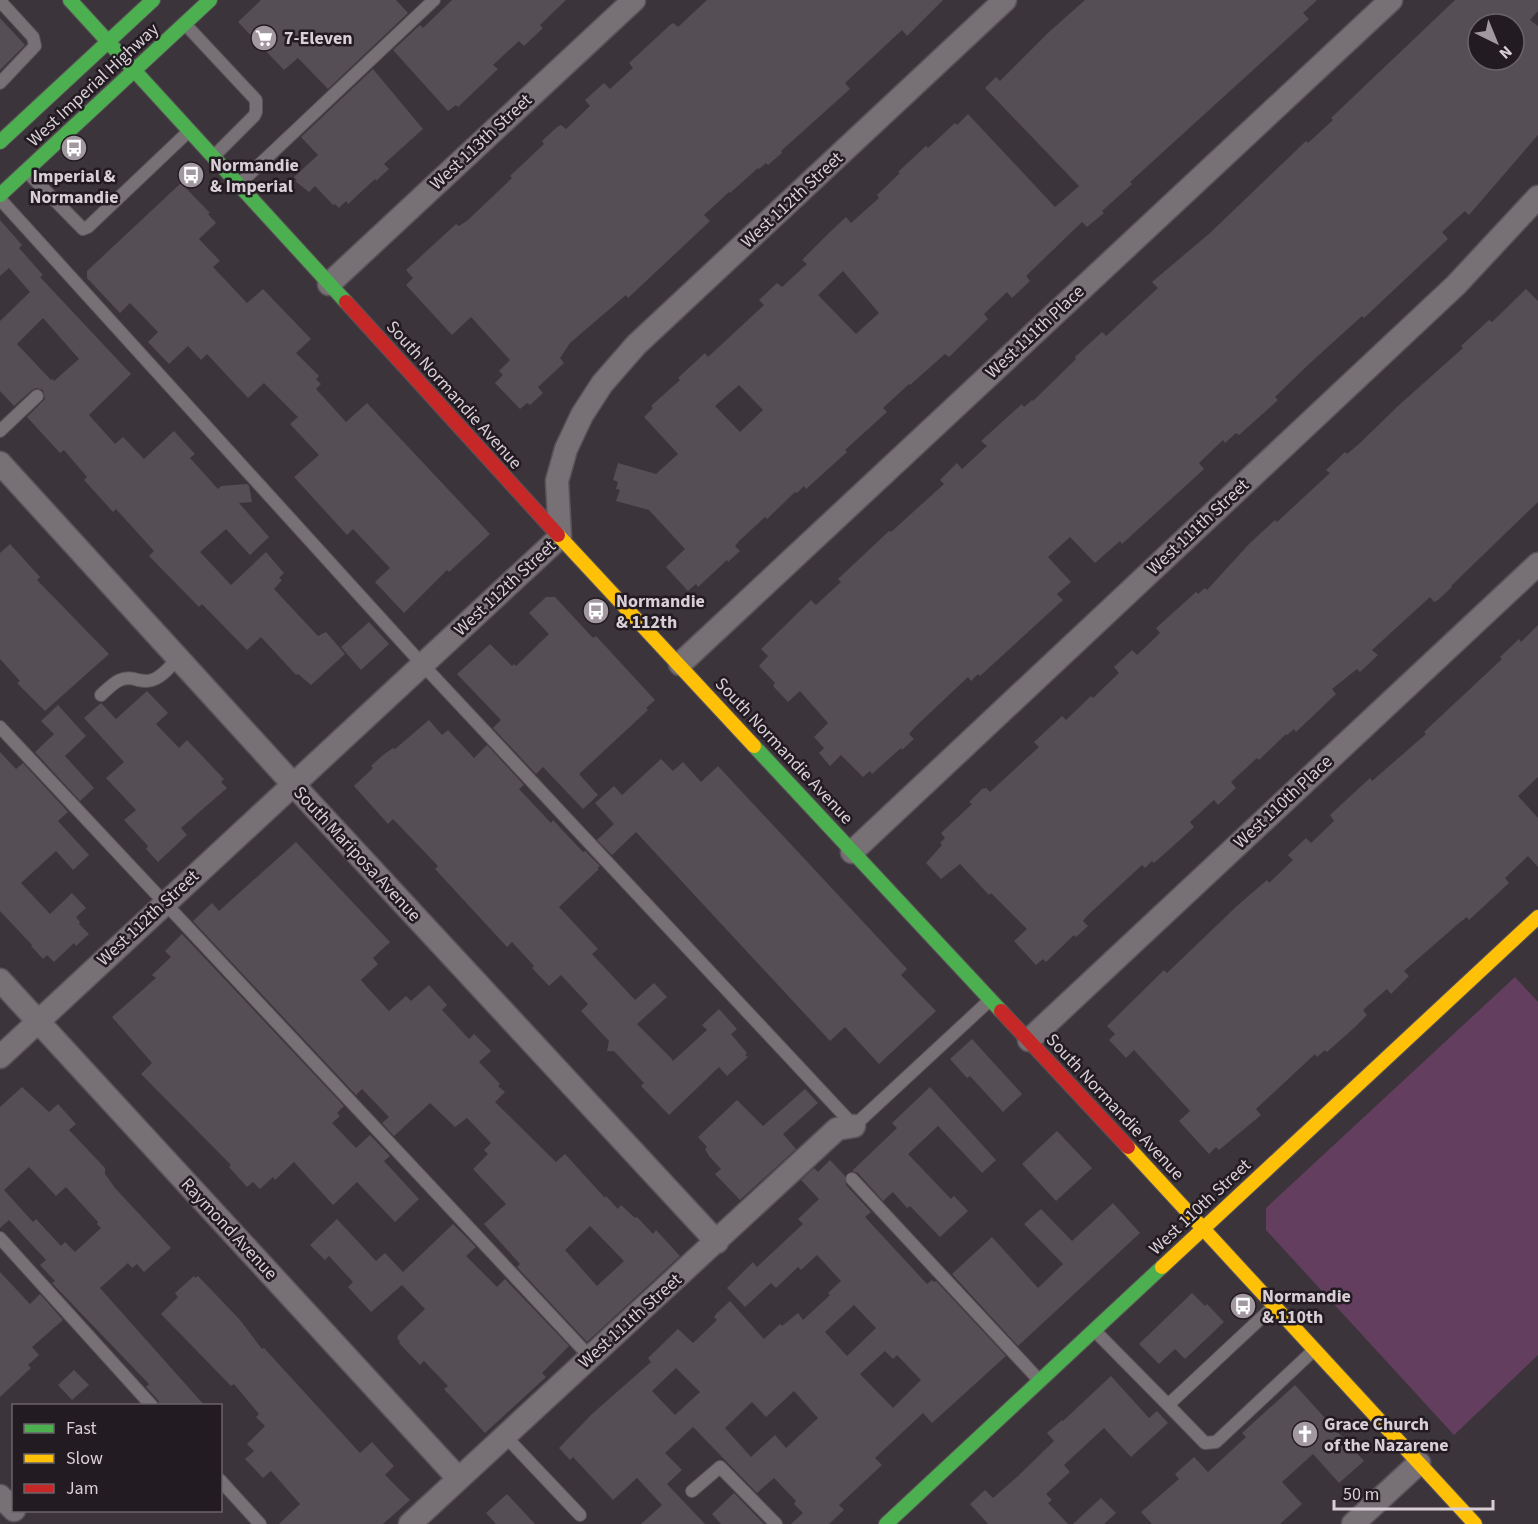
<svg xmlns="http://www.w3.org/2000/svg" width="1538" height="1524" font-family="'Source Sans 3',sans-serif">
<rect width="100%" height="100%" fill="#3c343b"/>
<path fill="#643e5e" d="M1515,977L1538,1002V1355L1454,1435L1266,1230V1208Z"/>
<path fill="#554e54" fill-rule="evenodd" d="M261,0H396L408,13L328,89L298,58L284,70L238,22Z
M452,0H566L540,25L543,28L524,46L519,41L493,65L498,69L458,107L456,105L448,111L393,50L420,25L423,28Z
M707,0H943L907,36L902,30L845,83L850,89L781,151L782,153L768,165L766,163L759,169L758,168L730,193L729,192L704,215L710,221L692,238L628,298L626,295L570,343L560,358L564,363L538,387L543,393L530,405L527,403L520,409L495,383L503,375L499,371L510,360L471,317L452,335L406,285L413,278L406,270L456,224L459,226L468,220L512,178L510,176L544,144L542,141L557,127L561,125L566,129L590,106L585,100L604,83L610,89L633,68L629,63L670,25L673,23L678,27Z
M1085,0H1317L1303,13L1309,19L1130,182L1132,184L1102,211L1104,213L1087,227L1082,222L1026,276L1030,281L1012,298L1007,292L984,314L988,319L949,357L945,354L910,385L909,384L883,408L887,412L845,450L847,452L806,489L804,486L797,493L795,492L767,519L765,517L739,541L735,546L740,551L728,562L727,560L698,587L696,584L688,591L666,567L685,549L649,510L616,501L620,490L616,489L618,482L613,480L618,463L656,474L678,454L644,417L653,408L651,406L680,380L678,378L705,353L708,357L764,305L759,300L777,283L782,287L807,264L802,260L830,232L846,217L851,223L879,198L877,195L900,173L898,172L926,146L928,148L955,123L957,125L968,114L1055,207L1079,186L985,88L996,77L1000,81L1049,32ZM843,271L879,313L856,334L818,295ZM739,385L763,410L740,432L715,406Z
M1455,0H1538V11L1530,20L1538,26V135L1469,215L1465,211L1442,232L1448,239L1364,318L1362,316L1309,364L1275,397L1278,400L1239,435L1236,433L1225,443L1223,440L1199,463L1204,469L1122,544L1120,541L1095,563L1070,537L1048,557L1071,582L1057,594L1063,600L980,676L978,674L971,681L968,677L914,728L909,734L914,739L902,750L901,748L872,774L870,771L863,777L841,755L830,766L819,753L824,748L814,737L828,723L800,691L788,702L773,686L775,683L759,666L768,656L761,649L811,600L816,605L841,582L838,579L889,531L891,532L944,484L940,480L957,463L962,469L987,446L981,441L1022,404L1024,407L1032,400L1033,401L1076,359L1075,357L1102,332L1106,336L1158,288L1152,282L1210,233L1306,141L1308,143L1333,120L1331,118ZM1478,24H1514V60H1478Z
M0,18L25,45L0,70Z
M373,69L423,129L384,164L389,169L376,181L375,179L348,204L346,201L339,208L335,204L333,205L315,186L309,192L295,181L297,180L294,177L318,155L301,137Z
M181,183L210,213L208,214L216,223L199,239L220,261L213,267L247,303L263,289L311,339L296,353L319,376L316,379L321,384L316,389L346,422L367,403L490,534L449,572L447,570L404,613L375,582L390,568L353,529L347,535L294,477L319,455L290,424L298,417L264,383L248,398L207,354L201,360L188,346L169,364L148,342L158,332L130,303L120,313L87,278V271Z
M0,220L22,245L19,248L43,275L40,277L131,374L89,415L115,444L123,437L144,459L174,431L195,454L190,458L218,489L221,486L247,484L249,486L252,502L239,503L269,537L250,555L226,529L200,552L231,585L266,552L284,573L279,578L282,580L274,589L318,636L326,632L345,654L311,685L298,674L296,675L261,637L247,650L202,604L199,607L149,556L154,551L116,509L113,512L84,480L87,477L64,450L60,453L27,417L45,399L43,390L36,388L32,390L14,406L0,391V321L30,292L9,268L0,276ZM43,318L79,359L54,381L53,379L51,380L17,344Z
M1526,289L1538,301V502L1451,586L1452,587L1438,600L1434,602L1430,597L1372,650L1378,655L1360,672L1357,669L1332,689L1336,694L1296,732L1294,729L1287,735L1286,734L1259,760L1257,758L1231,782L1236,788L1218,805L1214,800L1190,822L1194,827L1182,838L1154,863L1152,861L1145,868L1142,865L1087,916L1083,921L1088,926L1076,937L1074,935L1046,962L1043,959L1036,965L1014,941L1027,929L991,893L989,895L960,864L941,879L926,863L942,845L940,843L945,838L941,833L972,804L969,802L982,789L986,788L990,792L1039,747L1034,742L1062,716L1066,720L1091,696L1093,698L1119,673L1114,667L1132,650L1137,655L1160,633L1156,628L1196,592L1198,594L1205,588L1207,590L1249,544L1275,520L1277,522L1330,473L1326,470L1345,452L1347,454L1360,443L1398,406L1463,348L1461,346L1489,320L1492,322Z
M10,544L40,577L37,580L109,654L45,711L17,683L20,681L0,659V553Z
M546,597H555L593,638L596,636L655,700L646,708L648,710L579,774L598,795L583,809L543,767L536,774L493,728L501,720L457,674L490,644L512,666L514,664L516,666L549,634L529,613Z
M369,622L389,644L361,670L341,647Z
M1538,625V777L1518,796L1538,818V867L1528,856L1505,878L1509,883L1469,920L1467,917L1459,923L1404,971L1409,976L1391,994L1387,989L1363,1010L1367,1015L1355,1027L1327,1052L1325,1050L1317,1057L1315,1054L1256,1109L1261,1115L1219,1150L1216,1147L1209,1154L1179,1121L1190,1111L1134,1050L1126,1058L1109,1040L1115,1034L1107,1026L1164,970L1167,973L1238,905L1267,880L1269,883L1293,860L1288,855L1306,838L1311,843L1334,821L1330,815L1370,778L1372,781L1426,734L1424,732L1502,659L1500,657L1519,639L1521,642Z
M147,691L168,713L156,724L179,748L187,740L224,779L221,782L227,788L181,828L187,835L158,862L146,849L148,846L124,820L136,810L106,778L124,762L84,718L101,703L116,719Z
M58,705L86,736L65,756L94,788L80,801L35,752L54,734L41,721Z
M429,720L442,735L448,730L474,758L487,745L524,785L519,789L551,823L553,820L583,852L585,851L600,866L597,868L599,869L559,907L598,949L592,954L635,1000L654,983L667,997L637,1024L671,1058L673,1061L707,1030L702,1025L719,1009L737,1029L731,1034L747,1053L745,1055L748,1057L727,1076L719,1067L669,1115L641,1086L644,1083L614,1051H607L609,1041L581,1011L588,1004L561,975L549,986L532,968L534,966L512,942L507,947L435,869L438,866L393,819L388,824L354,786L373,768L371,766L383,755L393,748L395,749Z
M0,752L16,769L23,763L68,812L58,821L89,855L73,870L56,851L21,883L50,914L72,893L86,908L76,917L80,922L79,924L89,934L76,946L74,943L54,962L47,955L43,959L31,946L32,945L0,911Z
M661,759L673,771L683,762L701,782L718,766L907,969L901,975L936,1011L879,1064L845,1027L830,1041L636,832L612,855L597,840L614,824L595,803L614,786L622,795Z
M296,842L390,942L373,958L378,964L361,980L366,986L389,1011L406,996L411,1001L429,985L447,1005L442,1010L469,1039L474,1034L491,1051L479,1062L500,1084L498,1086L505,1092L495,1102L556,1162L565,1154L605,1198L606,1196L618,1209L621,1205L635,1218L637,1217L653,1234L656,1230L680,1256L587,1342L517,1267L520,1264L484,1224L506,1204L473,1169L488,1154L484,1150L491,1143L467,1118L455,1127L430,1103L394,1136L382,1123L389,1117L362,1089L356,1095L193,921L212,903L219,911ZM590,1226L624,1261L597,1286L565,1250Z
M182,934L344,1106L337,1113L340,1116L332,1123L356,1148L370,1135L390,1156L384,1161L419,1199L395,1222L357,1182L333,1205L294,1162L275,1180L273,1177L260,1189L253,1182L247,1187L229,1167L231,1165L141,1074L152,1063L112,1017L156,978L152,975L171,957L165,951Z
M972,1039L1022,1094L1003,1112L970,1076L967,1078L950,1059Z
M22,1087L49,1112L58,1104L76,1124L69,1130L105,1168V1174L115,1188L171,1248L144,1272L137,1264L132,1268L128,1263L100,1288L205,1406H160L158,1400L146,1387L149,1384L52,1283L55,1281L40,1265L46,1260L9,1220L0,1228V1107ZM29,1167L56,1196L66,1187L98,1222L97,1224L101,1228L75,1252L65,1242L61,1246L36,1219L33,1222L4,1190Z
M930,1087L996,1160L982,1173L938,1126L908,1154L951,1199L954,1196L968,1211L940,1237L910,1206L907,1208L893,1192L883,1201L858,1173L852,1171L897,1128L892,1123Z
M805,1089L818,1103L783,1134L796,1149L740,1200L715,1174L721,1169L709,1156L705,1149L707,1147L698,1137L737,1100L763,1126Z
M1057,1131L1092,1168L1056,1201L1022,1164Z
M830,1160L845,1176L846,1185L871,1212L865,1217L927,1284L932,1280L934,1282L936,1281L1006,1356L932,1423L923,1413L875,1458L882,1465L839,1505L844,1510L829,1524H791L803,1513L794,1504L796,1501L774,1478L757,1493L693,1427L665,1453L682,1470L667,1484L705,1524H641L662,1505L637,1478L613,1500L573,1457L570,1460L559,1448L592,1414L651,1362L648,1358L678,1329L693,1343L717,1320L714,1317L717,1313L730,1301L764,1339L780,1324L782,1326L798,1313L803,1320L830,1295L828,1293L841,1281L817,1255L801,1270L798,1267L776,1288L771,1283L745,1307L727,1288L753,1262L757,1267L803,1224L798,1219L819,1199L801,1180L814,1168L818,1172ZM854,1305L876,1328L847,1356L825,1332ZM885,1351L893,1359L897,1355L921,1380L893,1408L860,1374ZM676,1368L700,1392L675,1415L652,1391ZM794,1391L818,1418L786,1448L775,1435L751,1457L725,1428L752,1402L766,1417Z
M1113,1203L1140,1233L1018,1346L952,1274L992,1237L1038,1288L1063,1264L1024,1224L1041,1209L1072,1241Z
M337,1219L376,1261L385,1253L403,1272L453,1224L476,1247L466,1256L497,1287L505,1279L569,1346L542,1373L546,1377L485,1433L444,1389L448,1386L424,1361L420,1365L399,1343L400,1342L397,1338L399,1334L425,1309L402,1285L371,1312L348,1287L353,1282L329,1256L325,1260L310,1245Z
M0,1272L30,1304L40,1294L63,1320L32,1347L39,1355L28,1365L31,1368L0,1397Z
M194,1276L195,1278L198,1276L240,1320L262,1349L264,1348L360,1453L372,1442L394,1466L385,1475L410,1500L383,1524H279L300,1504L271,1471L263,1478L245,1459L254,1451L247,1444L265,1426L256,1417L259,1414L234,1384L231,1386L161,1314L178,1297L175,1293Z
M1192,1293L1205,1306L1207,1304L1224,1322L1185,1359L1175,1349L1159,1364L1139,1344Z
M74,1370L89,1385L72,1400L58,1385Z
M1111,1376L1149,1418L1157,1411L1168,1423L1131,1457L1104,1428L1064,1465L1070,1472L1046,1494L1052,1500L1048,1503L1068,1524H988L970,1504L985,1490L993,1498L1018,1476L1054,1441L1047,1433L1062,1420L1063,1421Z
M1295,1385L1364,1461L1339,1483L1313,1454L1282,1482L1302,1504L1280,1524H1152L1141,1512L1179,1479L1175,1474L1194,1457L1208,1472L1246,1437L1242,1433Z
M734,1493L764,1524H721L712,1514Z
M507,1494L535,1524H496L486,1513Z
M1101,1498L1116,1513L1104,1524H1073Z"/>
<g fill="none" stroke-linecap="round" stroke-linejoin="round">
<defs>
<path id="lane" d="M0,1L33,37L35,46L0,83
M185,24L256,100V112L254,116L214,156
M27,172L83,229L88,227L188,132
M239,184L434,0
M0,199L422,664L854,1126L990,1000
M0,431L37,396
M101,695C113,684 121,674 138,680C143,681 147,682 152,680C162,677 171,666 178,658
M0,727L590,1357
M852,1179L1039,1380
M0,1238L152,1406
M1274,1306L1168,1405L1205,1443L1216,1442L1314,1350
M1095,1331L1168,1405
M505,1436L580,1515
M220,1480L260,1524
M692,1491L720,1467L776,1524"/>
<path id="street" d="M329,284L634,0
M0,463L313,806L717,1242
M680,664L1391,0
M852,852L1456,285L1538,197
M0,980L458,1478
M1029,1040L1538,564
M0,1057L560,537L557,481L566,449L582,415L602,384L636,345L1005,0
M0,1496L14,1510
M410,1524L837,1129L854,1126
M1353,1524L1419,1463"/>
<path id="fast" d="M70,0L346,302
M0,142L153,0
M0,195L210,0
M754,746L1001,1011
M886,1524L1162,1267"/>
<path id="slow" d="M558,535L754,746
M1128,1147L1475,1524
M1162,1267L1538,917"/>
<path id="jam" d="M346,302L558,535
M1001,1011L1128,1147"/>
</defs>
<use href="#lane" stroke="#5a5359" stroke-width="14"/>
<use href="#street" stroke="#5a5359" stroke-width="25"/>
<use href="#fast" stroke="#5a5359" stroke-width="16"/>
<use href="#slow" stroke="#5a5359" stroke-width="16"/>
<use href="#jam" stroke="#5a5359" stroke-width="16"/>
<use href="#lane" stroke="#777176" stroke-width="12"/>
<use href="#street" stroke="#777176" stroke-width="22"/>
<use href="#fast" stroke="#4caf50" stroke-width="14"/>
<use href="#slow" stroke="#ffc107" stroke-width="14"/>
<use href="#jam" stroke="#c62828" stroke-width="14"/>
</g>
<defs>
<symbol id="supermarket-disc" viewBox="-11 -11 22 22"><circle r="9.5" fill="#a299a0" stroke="#221b21"/><path d="M-6-5.5h2.5l.6 2H6L4.5 2H-2.5L-4.4-4H-6ZM-1.5 3.2a1.3 1.3 0 1 0 .1 0ZM3 3.2a1.3 1.3 0 1 0 .1 0Z" fill="#fff"/></symbol>
<symbol id="bus-disc" viewBox="-11 -11 22 22"><circle r="9.5" fill="#a299a0" stroke="#221b21"/><path d="M-5-6H5V4H4V6H2V4H-2V6H-4V4H-5ZM-3.5-4V0h7V-4ZM-3.5 1.2v1.5H-2V1.2ZM2 1.2v1.5H3.5V1.2Z" fill="#fff"/></symbol>
<symbol id="church-disc" viewBox="-11 -11 22 22"><circle r="9.5" fill="#a299a0" stroke="#221b21"/><path d="M-1.2-6h2.4v3.5h3.3v2.4h-3.3V6h-2.4V-.1h-3.3v-2.4h3.3Z" fill="#fff"/></symbol>
</defs>
<g fill-rule="evenodd">
<use href="#supermarket-disc" x="249" y="23" width="30" height="30"/>
<use href="#bus-disc" x="59" y="133" width="30" height="30"/>
<use href="#bus-disc" x="176" y="160" width="30" height="30"/>
<use href="#bus-disc" x="581" y="596" width="30" height="30"/>
<use href="#bus-disc" x="1228" y="1291" width="30" height="30"/>
<use href="#church-disc" x="1290" y="1419" width="30" height="30"/>
</g>
<g text-anchor="middle" dominant-baseline="central" stroke-width="5" stroke-linejoin="round" paint-order="stroke">
<g font-size="18" font-weight="bold" fill="#d9cfd7" stroke="#221b21" text-anchor="start">
<text x="284" y="38">7-Eleven</text>
<text x="210" y="165">Normandie<tspan x="210" dy="21">&amp; Imperial</tspan></text>
<text x="74" y="176" text-anchor="middle">Imperial &amp;<tspan x="74" dy="21">Normandie</tspan></text>
<text x="616" y="601">Normandie<tspan x="616" dy="21">&amp; 112th</tspan></text>
<text x="1262" y="1296">Normandie<tspan x="1262" dy="21">&amp; 110th</tspan></text>
<text x="1324" y="1424">Grace Church<tspan x="1324" dy="21">of the Nazarene</tspan></text>
</g>
<g font-size="18" fill="#d9cfd7" stroke="#221b21">
<text transform="translate(93 85) rotate(-43)">West Imperial Highway</text>
<text transform="translate(481 142) rotate(-43)">West 113th Street</text>
<text transform="translate(792 200) rotate(-43)">West 112th Street</text>
<text transform="translate(1035 332) rotate(-43)">West 111th Place</text>
<text transform="translate(454 395) rotate(48)">South Normandie Avenue</text>
<text transform="translate(1198 527) rotate(-43)">West 111th Street</text>
<text transform="translate(505 588) rotate(-43)">West 112th Street</text>
<text transform="translate(784 751) rotate(47)">South Normandie Avenue</text>
<text transform="translate(1283 802) rotate(-43)">West 110th Place</text>
<text transform="translate(357 854) rotate(47)">South Mariposa Avenue</text>
<text transform="translate(148 918) rotate(-43)">West 112th Street</text>
<text transform="translate(1115 1107) rotate(47)">South Normandie Avenue</text>
<text transform="translate(1200 1207) rotate(-43)">West 110th Street</text>
<text transform="translate(229 1229) rotate(47)">Raymond Avenue</text>
<text transform="translate(630 1321) rotate(-42)">West 111th Street</text>
</g>
</g>
<rect x="12" y="1404" width="210" height="108" fill="#221b21" stroke="#6b636a" stroke-width="1.5"/>
<rect x="24" y="1424" width="30" height="9" fill="#4caf50" stroke="#6b636a" stroke-width="1.5"/>
<text x="66" y="1434" font-size="18" fill="#d9cfd7">Fast</text>
<rect x="24" y="1454" width="30" height="9" fill="#ffc107" stroke="#6b636a" stroke-width="1.5"/>
<text x="66" y="1464" font-size="18" fill="#d9cfd7">Slow</text>
<rect x="24" y="1484" width="30" height="9" fill="#c62828" stroke="#6b636a" stroke-width="1.5"/>
<text x="66" y="1494" font-size="18" fill="#d9cfd7">Jam</text>
<g transform="translate(1496 42) rotate(137)"><circle r="28" fill="#221b21" stroke="#6b636a" stroke-width="1.5"/>
<path d="M0-4.5L10 22L0 15L-10 22Z" fill="#a299a0"/>
<text y="-9" font-size="16" font-weight="bold" text-anchor="middle" fill="#d9cfd7">N</text>
</g>
<path d="M1334 1500v9h159v-9" fill="none" stroke="#d9cfd7" stroke-width="3"/>
<text x="1343" y="1500" font-size="18" fill="#d9cfd7" stroke="#221b21" stroke-width="4.5" paint-order="stroke">50 m</text>
</svg>
